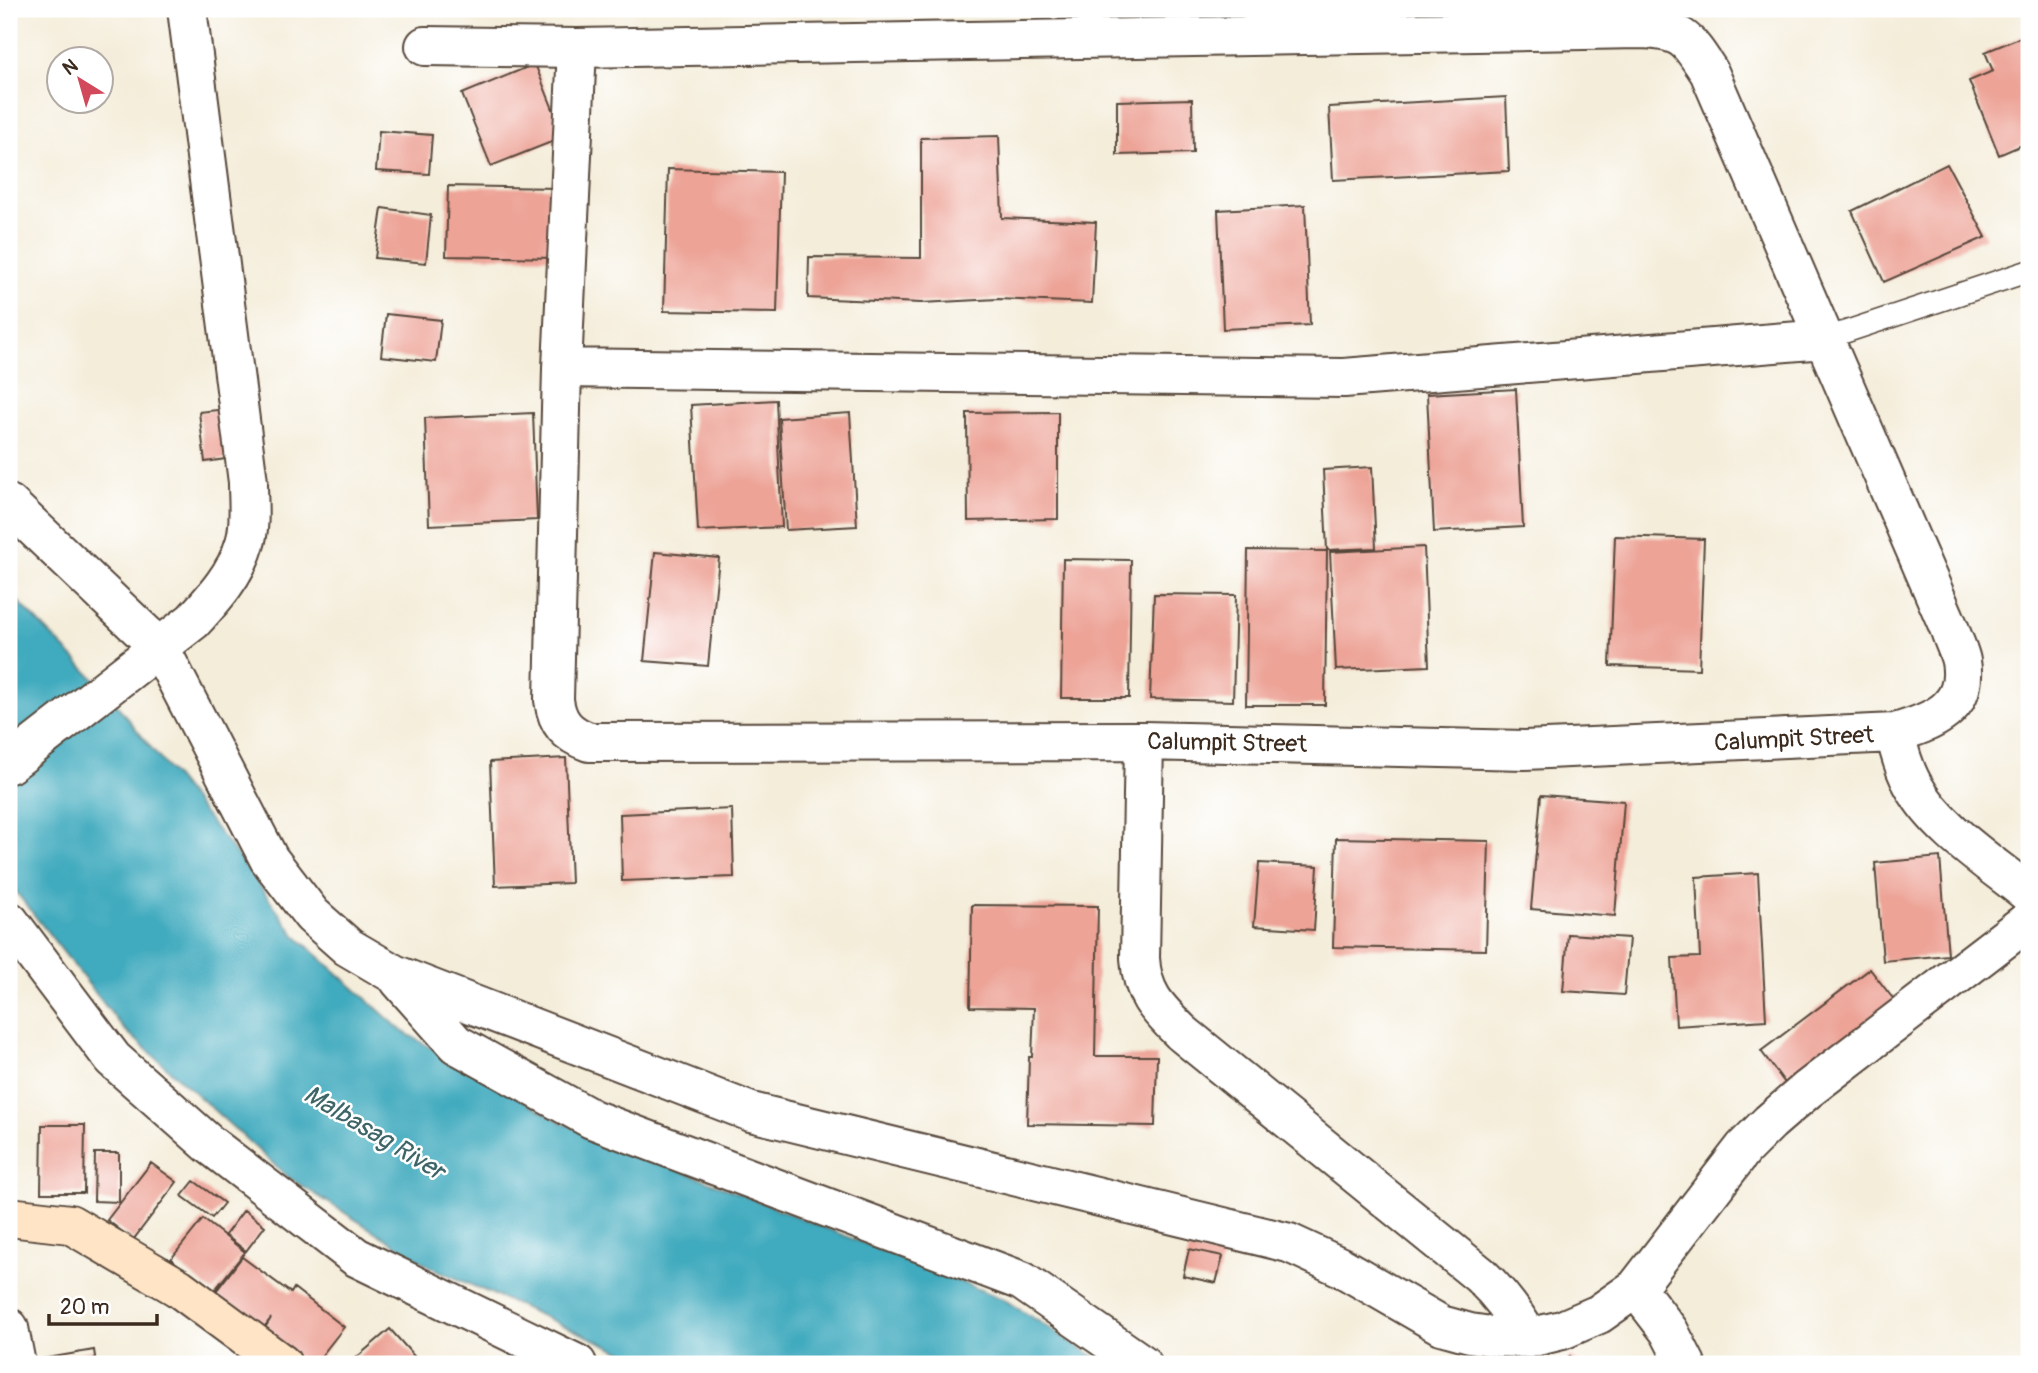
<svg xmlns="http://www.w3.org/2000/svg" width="2038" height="1373" font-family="Pangolin,sans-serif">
<rect width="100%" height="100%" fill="#fff"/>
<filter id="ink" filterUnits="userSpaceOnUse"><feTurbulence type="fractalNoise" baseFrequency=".0143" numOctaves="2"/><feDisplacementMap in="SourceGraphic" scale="14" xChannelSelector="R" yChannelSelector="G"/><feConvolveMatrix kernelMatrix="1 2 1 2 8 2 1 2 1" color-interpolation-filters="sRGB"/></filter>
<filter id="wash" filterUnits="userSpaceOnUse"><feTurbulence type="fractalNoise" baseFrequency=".00686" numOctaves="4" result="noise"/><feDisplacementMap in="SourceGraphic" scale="28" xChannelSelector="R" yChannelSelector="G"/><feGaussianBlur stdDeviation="1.57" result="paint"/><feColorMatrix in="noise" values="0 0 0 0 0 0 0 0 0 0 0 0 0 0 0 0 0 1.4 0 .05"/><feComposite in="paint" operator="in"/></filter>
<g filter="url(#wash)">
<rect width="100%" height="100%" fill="#f4edda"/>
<path fill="#3faabe" stroke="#3d6a6e" stroke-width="2" d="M9,592L104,689L241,860L296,936L402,1031L563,1123L1003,1299L1106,1364H650L431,1267L288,1177L123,1028L9,883Z"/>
<g id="blocks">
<path fill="#eda396" d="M2029,34V142L1999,155L1969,81L1993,71L1985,52Z
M535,64L564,137L491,166L462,94Z
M1506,97L1509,171L1333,180L1329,107Z
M1192,99L1193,153L1117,155V101Z
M379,131L432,135L429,174L376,171Z
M999,136L1002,218L1096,222L1092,303L998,299L921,303L808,298L809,257L921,258V138Z
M1947,164L1986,237L1884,282L1852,211Z
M668,169L781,172L777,313L664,311Z
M448,186L558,188L556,258L446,256Z
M1305,205L1310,325L1223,329L1218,210Z
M382,208L431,215L426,263L375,258Z
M386,314L441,320L436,362L381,356Z
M1516,389L1523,527L1434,532L1427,394Z
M776,400L782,527L698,531L691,405Z
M227,409L233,458L205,462L199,412Z
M1058,412V519L968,521L967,413Z
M533,413L537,520L429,525L425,418Z
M850,413L857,526L786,530L779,418Z
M1372,467L1376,548L1327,550L1323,470Z
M1615,536L1704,539L1699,669L1610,666Z
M1424,547L1429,666L1336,670L1330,552Z
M1248,550L1327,551L1325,705H1246Z
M655,552L719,558L708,666L644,661Z
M1063,559L1131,560L1129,698H1061Z
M1154,594L1236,595L1233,701L1150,699Z
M566,758L571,883L495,886L490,762Z
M1541,795L1624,801L1615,916L1531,909Z
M732,809L734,877L622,881L620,814Z
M1336,838L1489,841L1486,950L1333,947Z
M1940,857L1948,955L1883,961L1875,863Z
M1259,863L1318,866L1314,930L1254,926Z
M1758,873L1766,1020L1676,1026L1672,958L1700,957L1696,877Z
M972,905L1098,906L1095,1056H1157L1155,1126L1027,1124L1029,1057H1032L1034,1008L970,1007Z
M1568,934L1629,938L1624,995L1563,991Z
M1870,969L1901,1009L1791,1091L1761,1051Z
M42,1125H85L84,1193H41Z
M95,1153H119V1202L94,1201Z
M151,1163L177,1182L133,1240L107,1220Z
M194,1181L224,1203L212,1218L182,1196Z
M244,1210L265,1226L246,1251L225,1235Z
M203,1219L245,1252L213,1292L171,1259Z
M1189,1249L1223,1256L1216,1283L1183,1276Z
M242,1257L291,1293L294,1288L344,1327L315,1364H307L263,1331L271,1318L262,1330L214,1294Z
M390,1329L421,1364H349Z
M94,1350L96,1364H37L36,1360Z
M1570,1356L1581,1364H1564Z"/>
</g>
</g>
<g filter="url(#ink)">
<use href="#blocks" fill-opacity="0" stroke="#57473a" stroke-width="2"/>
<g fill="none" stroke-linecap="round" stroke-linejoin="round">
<defs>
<path id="service" d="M1824,339L2029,271"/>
<path id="minor" d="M425,46L577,48L1639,29C1682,30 1686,37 1709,72L1950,630C1953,640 1959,651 1961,661C1969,709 1932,722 1895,733L1525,750L1144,741L589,742C567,734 557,723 554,700L562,368L577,48
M562,368L1344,378L1824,339
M9,504L160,648L269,859L312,915L348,947L394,974L751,1112L1289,1243L1341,1267L1441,1325L1470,1333L1498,1337L1529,1338L1562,1330L1599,1314L1636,1288L1744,1148L1770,1122L1807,1090L2029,920
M1895,733C1899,751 1904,769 1913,785C1937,829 1991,863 2029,894
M1144,741L1140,958C1142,994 1157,1008 1182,1033L1480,1275C1500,1294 1515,1314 1529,1338
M9,921L113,1059L209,1144L356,1257L577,1364
M400,981L456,1044L592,1119L1022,1281L1142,1364
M1636,1288L1669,1331L1686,1364
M9,1328L16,1364"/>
<path id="tertiary" d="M9,764L193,621C214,598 236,574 245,543C251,525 248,502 248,482L187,9"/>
<path id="secondary" d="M9,1217L70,1224L179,1288L282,1364"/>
</defs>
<use href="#service" stroke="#57473a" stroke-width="24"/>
<use href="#minor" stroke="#57473a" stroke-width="42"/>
<use href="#tertiary" stroke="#57473a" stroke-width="42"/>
<use href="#secondary" stroke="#57473a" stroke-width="42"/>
<use href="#service" stroke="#fff" stroke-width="21"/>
<use href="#minor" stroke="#fff" stroke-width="38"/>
<use href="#tertiary" stroke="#fff" stroke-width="38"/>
<use href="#secondary" stroke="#ffe4c6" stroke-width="38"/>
</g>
</g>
<g text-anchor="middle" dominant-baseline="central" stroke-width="5" stroke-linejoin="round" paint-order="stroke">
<g font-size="24" fill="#3b2a1e" stroke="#fff">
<text transform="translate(1794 739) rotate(-3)">Calumpit Street</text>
<text transform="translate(1227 743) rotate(1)">Calumpit Street</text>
</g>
<g font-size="26" font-style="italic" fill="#3d6466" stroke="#fff">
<text transform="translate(374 1133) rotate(31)">Malbasag River</text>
</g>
</g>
<rect width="2038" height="1373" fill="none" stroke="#fff" stroke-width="35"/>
<g transform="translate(80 80) rotate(323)"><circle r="33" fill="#ffffff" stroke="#b1aaa5" stroke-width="2"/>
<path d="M0-5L12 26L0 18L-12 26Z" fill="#d1495b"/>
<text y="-10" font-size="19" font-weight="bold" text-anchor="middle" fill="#3b2a1e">N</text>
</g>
<path d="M49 1314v10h108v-10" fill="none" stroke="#3b2a1e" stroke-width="3.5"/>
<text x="60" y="1314" font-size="21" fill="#3b2a1e" stroke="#ffffff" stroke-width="5" paint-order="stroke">20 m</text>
</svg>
